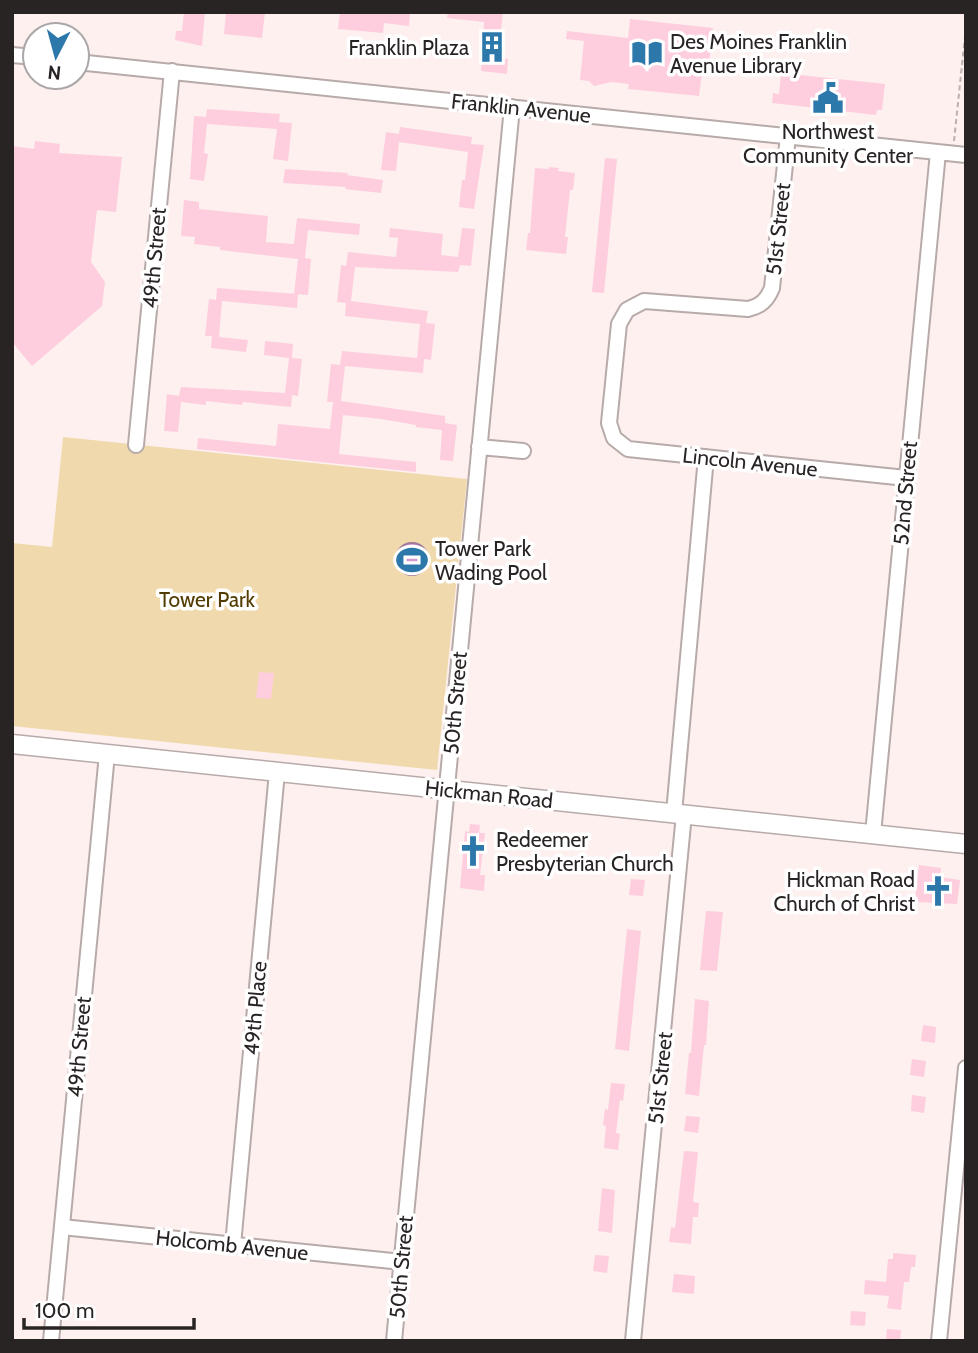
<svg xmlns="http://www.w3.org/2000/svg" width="978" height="1353" font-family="Cabin,sans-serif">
<rect width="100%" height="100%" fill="#fdf0ef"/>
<path fill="#f0d9ac" d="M63,437L467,479L437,770L12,726V543L52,547Z"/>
<path fill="#d29bcf" stroke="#9f779b" stroke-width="2" d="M396 559a16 16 0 1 1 32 0a16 16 0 1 1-32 0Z"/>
<path fill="#fecede" d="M184,12H205L202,46L175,40L176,31H182Z
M226,12H265L262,38L224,34Z
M340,12H410L409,26L384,23L383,33L338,29Z
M448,12H503L500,39H504L502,58L508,59L507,74L481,71L484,22L447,18Z
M630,19L713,28L709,65L725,67L724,76L702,73L699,96L628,89L629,84L611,82L594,86L589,81L580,80L584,41L566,39L567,31L628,38Z
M781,73L885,84L882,110H877L876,115L772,103L773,93L779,94Z
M207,109L280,114L279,122L292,123L288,161L273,159L277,129L207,124L204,153L208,154L204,181L190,179L194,116L206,117Z
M400,127L472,137L471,144L484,145L474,209L459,207L462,180H465L468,152L399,142L396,171L381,170L386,132L399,134Z
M35,141L60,144L59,153L122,157L116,212L97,210L91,262L105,282L102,306L32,366L12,342V146L34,149Z
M605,158L617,159L604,293L592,292Z
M549,167L559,168L558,171L575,173L573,190H570L565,237H568L566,254L526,250L528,233H530L535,168L549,169Z
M285,169L348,173L347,175L383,180L381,193L345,189L346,187L283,183Z
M184,200L199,202V209L268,216L266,242L294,244L297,218L360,224L359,235L308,230L305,258L311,259L308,295L294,294L298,259L220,250V247L194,244L195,237L181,236Z
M390,228L443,234L441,255L458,257L462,228L475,229L471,266L460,265L458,272L355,267L351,301L428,311L426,323L435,324L431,360L424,359L423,373L345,366L341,401L445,416V423L457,425L453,461L440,460L442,430L416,427V425L381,419L343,415L339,454L416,462V472L197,449L198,438L276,446L278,424L330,429L333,402H327L331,364L340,365L342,351L417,358L420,324L345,316L346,303L337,302L341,265L346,266L348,252L396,257L398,238L389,237Z
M217,288L298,294L297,308L222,301L219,337L248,340L246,352L211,348L212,336H205L209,299L216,300Z
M265,341L293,344L292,358L302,359L298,396L292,395L291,407L243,402L242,405L206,401V405L181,402L178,432L164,431L167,394L179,396L181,387L285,393L289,358L264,355Z
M259,672L274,673L271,699L256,698Z
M470,824L480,825L479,833H485L480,875H485L484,891L460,888L465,831L469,832Z
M919,865L941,868L940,877L960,880L957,904L915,902Z
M631,879L645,880L643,896L629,895Z
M706,911L723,912L717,971L700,970Z
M627,929L641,931L629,1051L615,1049Z
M695,999L709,1001L706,1045H704L699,1096L685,1094L689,1053H691Z
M923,1025L936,1027L935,1043L921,1041Z
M912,1059L926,1061L924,1077L910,1075Z
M611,1083L625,1084L623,1101L620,1100L616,1133L620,1134L618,1150L604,1148L606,1126L603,1125L605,1109L608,1110Z
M912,1095L926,1097L924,1113L911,1111Z
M686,1116L700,1117L698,1133L684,1131Z
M684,1151L698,1152L693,1202L699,1203L698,1217H693L691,1244L669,1242L671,1227L675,1228Z
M602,1188L615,1190L612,1233L598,1231Z
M893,1253L916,1255L915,1267H911L909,1282H904L901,1310L887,1308L889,1296L864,1294L865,1280L886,1282L888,1259H893Z
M595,1255L609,1256L607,1273L593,1271Z
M674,1274L695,1276L694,1294L672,1292Z
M851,1311L866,1312L865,1326L850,1325Z
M887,1329L901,1330L900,1341H886Z"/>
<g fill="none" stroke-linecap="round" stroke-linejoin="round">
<defs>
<path id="minor" d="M12,55L35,57
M77,62L966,155
M788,136L772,288C767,300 761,306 748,309L644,301L627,310L619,324L609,423L614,438L628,449L906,478
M136,445L172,71
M479,447L523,451
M674,813L706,457
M873,834L938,152
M62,1227L402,1262
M233,1245L277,772
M51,1341L107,754
M394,1341L512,107
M633,1341L684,814
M939,1341L966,1068"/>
<path id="major" d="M12,744L966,844"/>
</defs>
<use href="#minor" stroke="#b7aba9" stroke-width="18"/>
<use href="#major" stroke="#b7aba9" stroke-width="21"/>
<path stroke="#bab0af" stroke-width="2" stroke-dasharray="5 3.5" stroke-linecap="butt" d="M954,141L966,27"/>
<use href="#minor" stroke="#fff" stroke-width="14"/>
<use href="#major" stroke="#fff" stroke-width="18"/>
</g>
<defs>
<symbol id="building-bare" viewBox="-9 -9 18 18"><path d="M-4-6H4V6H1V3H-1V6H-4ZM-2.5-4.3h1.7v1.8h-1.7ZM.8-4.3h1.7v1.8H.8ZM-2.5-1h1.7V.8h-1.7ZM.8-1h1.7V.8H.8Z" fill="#2c78ab" stroke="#fff" stroke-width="2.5" paint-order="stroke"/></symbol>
<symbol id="library-bare" viewBox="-9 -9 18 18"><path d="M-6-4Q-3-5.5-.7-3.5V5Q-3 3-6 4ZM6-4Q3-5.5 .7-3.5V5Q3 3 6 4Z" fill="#2c78ab" stroke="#fff" stroke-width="2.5" paint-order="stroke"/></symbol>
<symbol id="civic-bare" viewBox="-9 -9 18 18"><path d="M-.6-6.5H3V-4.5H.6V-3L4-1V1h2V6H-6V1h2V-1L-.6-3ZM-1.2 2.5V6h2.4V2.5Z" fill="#2c78ab" stroke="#fff" stroke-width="2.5" paint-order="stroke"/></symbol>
<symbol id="stadium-bare" viewBox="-9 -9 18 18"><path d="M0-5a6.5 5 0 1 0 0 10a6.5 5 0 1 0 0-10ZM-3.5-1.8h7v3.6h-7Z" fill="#2c78ab" stroke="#fff" stroke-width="2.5" paint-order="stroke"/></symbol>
<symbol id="church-bare" viewBox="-9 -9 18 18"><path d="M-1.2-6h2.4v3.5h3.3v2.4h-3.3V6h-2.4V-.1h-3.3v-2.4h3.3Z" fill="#2c78ab" stroke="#fff" stroke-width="2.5" paint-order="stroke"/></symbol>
</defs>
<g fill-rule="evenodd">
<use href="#building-bare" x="470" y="25" width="44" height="44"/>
<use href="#library-bare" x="625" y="31" width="44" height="44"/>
<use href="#civic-bare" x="806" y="76" width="44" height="44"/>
<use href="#stadium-bare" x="390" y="538" width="44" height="44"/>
<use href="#church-bare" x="451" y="829" width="44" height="44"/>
<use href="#church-bare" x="916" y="869" width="44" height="44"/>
</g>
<g text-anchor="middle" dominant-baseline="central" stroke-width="7" stroke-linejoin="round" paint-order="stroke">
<g font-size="21" fill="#282423" stroke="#fff" text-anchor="start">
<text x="670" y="41">Des Moines Franklin<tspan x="670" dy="24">Avenue Library</tspan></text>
<text x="469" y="47" text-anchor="end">Franklin Plaza</text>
<text x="828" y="131" text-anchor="middle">Northwest<tspan x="828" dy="24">Community Center</tspan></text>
<text x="435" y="548">Tower Park<tspan x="435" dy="24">Wading Pool</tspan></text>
<text x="496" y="839">Redeemer<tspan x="496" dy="24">Presbyterian Church</tspan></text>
<text x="915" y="879" text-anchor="end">Hickman Road<tspan x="915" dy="24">Church of Christ</tspan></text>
</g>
<g font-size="21" fill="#282423" stroke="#fff">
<text transform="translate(521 108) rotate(6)">Franklin Avenue</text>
<text transform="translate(778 229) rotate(-84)">51st Street</text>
<text transform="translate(154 258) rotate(-85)">49th Street</text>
<text transform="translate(750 462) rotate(6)">Lincoln Avenue</text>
<text transform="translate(905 493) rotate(-85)">52nd Street</text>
<text transform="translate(455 703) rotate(-85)">50th Street</text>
<text transform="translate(489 794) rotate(6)">Hickman Road</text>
<text transform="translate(255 1008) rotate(-85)">49th Place</text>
<text transform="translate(79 1047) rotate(-85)">49th Street</text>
<text transform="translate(660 1078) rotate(-84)">51st Street</text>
<text transform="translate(232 1245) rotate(6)">Holcomb Avenue</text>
<text transform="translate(401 1267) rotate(-85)">50th Street</text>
</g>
<g font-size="21" fill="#533c02" stroke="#fff">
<text x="207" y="599">Tower Park</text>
</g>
</g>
<rect width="978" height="1353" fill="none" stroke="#282423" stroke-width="28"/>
<g transform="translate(56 56) rotate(186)"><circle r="33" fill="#ffffff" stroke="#a9a7a7" stroke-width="2"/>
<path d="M0-5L12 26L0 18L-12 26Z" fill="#2c78ab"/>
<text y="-10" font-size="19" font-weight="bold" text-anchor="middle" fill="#282423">N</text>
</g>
<path d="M24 1318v10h170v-10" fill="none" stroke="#282423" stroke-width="3.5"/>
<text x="35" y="1318" font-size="21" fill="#282423" stroke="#ffffff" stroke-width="5" paint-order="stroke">100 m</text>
</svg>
